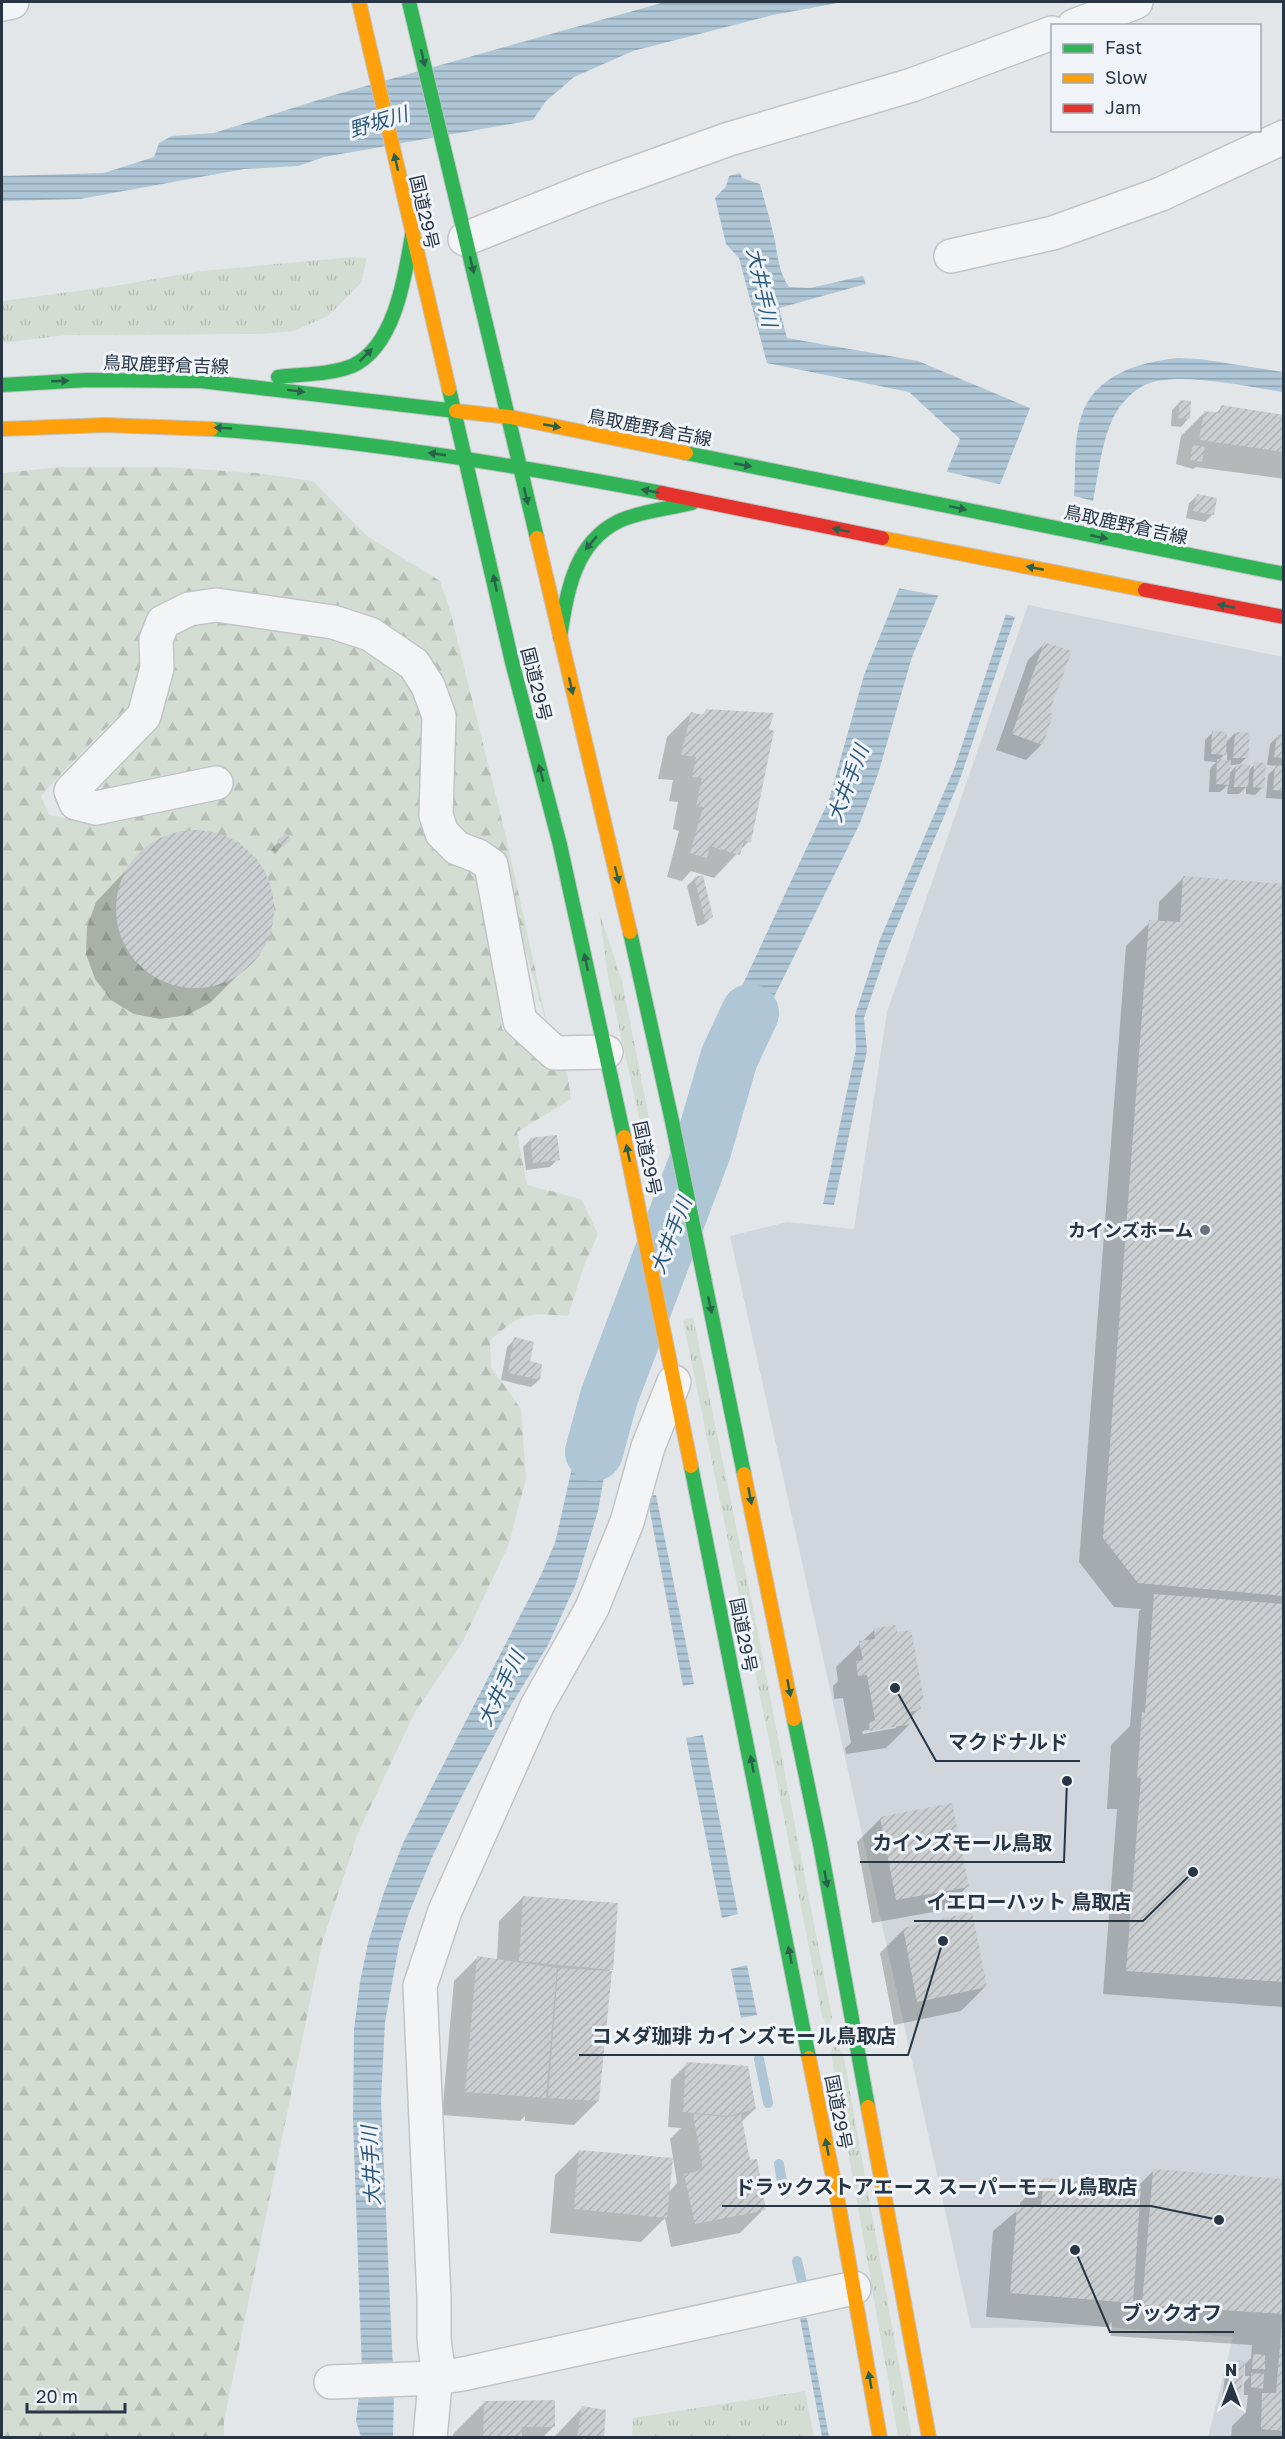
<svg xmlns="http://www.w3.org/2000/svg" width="1285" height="2439" font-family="'Golos Text','Noto Sans JP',sans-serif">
<defs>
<pattern id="grass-tufts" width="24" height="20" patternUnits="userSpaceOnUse" patternTransform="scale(1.5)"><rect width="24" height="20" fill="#d4ddd3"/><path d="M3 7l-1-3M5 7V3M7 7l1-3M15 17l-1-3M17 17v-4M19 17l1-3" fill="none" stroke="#b6beb6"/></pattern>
<pattern id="forest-firs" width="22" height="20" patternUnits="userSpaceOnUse" patternTransform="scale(1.5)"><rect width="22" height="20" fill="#d4ddd3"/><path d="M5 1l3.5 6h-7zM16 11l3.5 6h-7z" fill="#b6beb6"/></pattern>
<pattern id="water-rules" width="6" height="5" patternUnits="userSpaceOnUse" patternTransform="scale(1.5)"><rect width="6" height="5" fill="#aec6d6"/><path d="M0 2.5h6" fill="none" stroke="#8ea2af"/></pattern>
<pattern id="building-hatch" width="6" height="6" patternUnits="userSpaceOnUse" patternTransform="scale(1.5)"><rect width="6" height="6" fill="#cbced1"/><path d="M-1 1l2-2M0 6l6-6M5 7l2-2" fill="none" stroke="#aeb2b5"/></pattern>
</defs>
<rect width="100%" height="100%" fill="#e3e6e8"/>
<path fill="#d0d6dc" d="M1028,605L1283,657V2437H1208L1233,2337L1105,2327L971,2328L730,1236L787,1222L854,1229L887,1012Z"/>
<path fill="url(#grass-tufts)" d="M353,257L367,258L361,283L328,316L294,331L260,334L67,335L2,343V301L114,286L201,271Z
M599,911L622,981L650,1123V1140L642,1131L608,977Z
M693,1317L753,1608L832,2017L828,2029L822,2016L769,1740L683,1321Z
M834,2046L843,2053L912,2437H898L831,2053Z
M805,2391L814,2437H632L633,2418Z"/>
<path fill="url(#forest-firs)" d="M61,467H165L256,473L313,481L367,536L440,581L450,610L507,841L549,1033L496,847L457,834L409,642L184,594C108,626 157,657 130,703C124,712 113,721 105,729C83,751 62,773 41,796L49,815L70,819H108L96,800C100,792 103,782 109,775C128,748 162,728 169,694C175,667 161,634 191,618L339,638L391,661L406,679L425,709L440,849L477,876L482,888L502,1029L567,1070L571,1099L517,1132L527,1185L581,1199L598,1234L584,1266L568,1316C524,1313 524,1312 490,1340L491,1367L521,1409L526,1479L508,1546L463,1641L415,1712L358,1833L322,1943L224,2421V2437L2,2438V473Z"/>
<path fill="url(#water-rules)" d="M665,2H843L773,15L633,51L574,77L546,101L533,120L324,157L298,166L244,169L80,199L2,201V176L104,173L154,157L159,143L172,136L214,133L334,95Z
M740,173L742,178L760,184C765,203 771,222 775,241C778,258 779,272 789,287L810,288L863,276L866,284L779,308L787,338L918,361L1030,408L1001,482L938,596L912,657L878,774L860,823L769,1007L733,1102L707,1072L735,1001L829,800L864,675L960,439L909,392L767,363L739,258L726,244L715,198L726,186L729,176Z
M1178,358L1200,359L1283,372V392C1248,387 1179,371 1147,384C1133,390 1121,403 1114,416C1101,442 1099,472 1093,501L1074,496C1076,471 1073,441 1081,417C1094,375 1139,362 1178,358Z
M1006,614L1015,617L960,779L887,950L864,1018L867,1051L834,1205L823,1204L856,1049L855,1015L880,939L954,769Z
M604,1361L630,1386L610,1443L598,1511L576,1584L548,1645L507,1712L464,1792L433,1855L409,1913L399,1945L385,2022L381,2100L394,2392L393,2437H361L356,2421L362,2371L353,2120L354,2029L360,1982L368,1943L384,1892L403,1843L540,1577L555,1543L581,1428Z
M656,1495L694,1684L683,1686L647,1496Z
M703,1735L738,1914L722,1918L686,1738Z
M747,1965L757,2015L741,2018L731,1969Z
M800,2318H807L829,2437H822Z"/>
<path fill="#e3e6e8" d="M944,471L1003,485L941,596L897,588Z"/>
<path fill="#0003" fill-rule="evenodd" d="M1180,402L1188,419L1181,427L1171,426L1172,410Z
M1222,407L1284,416V479L1196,467L1193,469L1176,464L1181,436L1205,412L1215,414Z
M1197,496L1213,514L1205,522L1186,518L1189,503Z
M1044,644L1047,713L1042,744L1026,760L996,750L1028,660Z
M706,711L767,731L749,841L714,878L691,871L682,881L667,877L679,831L673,829L678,802L669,801L673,780L658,779L667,737L691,713L701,716Z
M1213,732L1225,743L1235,733L1246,758L1238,766L1248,771L1255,764L1262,788L1255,795L1246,794V787L1239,794H1227L1228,785L1220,792H1209L1210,769L1216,762L1204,761L1205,740ZM1227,752V761H1218ZM1229,765H1237L1229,774Z
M1278,736H1284V799L1266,798L1268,775L1277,766L1267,765L1270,744Z
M191,832L215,834L238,844L257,861L269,882L274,906L271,931L260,953L210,1003L187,1015L160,1019L134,1014L111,1000L95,979L86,954L87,927L96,902L145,850L166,837Z
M285,835L289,838L275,854L271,850Z
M702,877L712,917L704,924L697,926L687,886L694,879Z
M1183,878L1284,886V2007L1103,1994L1117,1809H1107L1111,1745L1130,1726L1139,1611L1141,1609L1114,1607L1079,1562L1126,946L1150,922H1158L1159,902Z
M531,1139L558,1159L550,1167L526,1170L523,1147Z
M515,1339L539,1380L531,1387L501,1380L507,1347Z
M874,1630L922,1699L918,1703L919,1709L910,1718V1724L886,1748L846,1754L845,1748L851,1743L843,1698L834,1699L833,1686L838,1681L836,1667ZM896,1725V1728L863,1734L862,1731Z
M881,1818L968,1886L944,1910L872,1923L857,1842Z
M523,1897L611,1969L608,1973L598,2101L574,2125L525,2121V2116L520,2121L442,2115L454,1981L478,1957L497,1960L499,1921Z
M904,1929L985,1987L961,2011L894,2025L880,1953Z
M687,2064L755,2109L741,2122L749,2162L764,2209L740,2233L671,2247L665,2218L641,2242L550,2233L555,2175L579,2151L668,2193L677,2183L670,2139L681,2128L668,2127L671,2080Z
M1153,2171L1284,2181V2438H1231L1232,2426L1246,2412L1248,2395H1244V2383L1250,2376H1245V2364L1251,2358L1252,2345L1111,2336L1112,2322L1108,2327L986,2317L993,2231L1020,2208V2203L1044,2179L1137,2187Z
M1234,2361L1239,2391L1231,2399L1222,2398L1226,2369Z
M484,2403L554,2426L542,2438H453V2434Z
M582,2408L602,2438H553Z"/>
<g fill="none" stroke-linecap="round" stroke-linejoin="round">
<path stroke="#aec6d6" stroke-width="10" d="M759,2059L768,2103
M779,2164L784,2194
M797,2261L802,2282"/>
<path stroke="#aec6d6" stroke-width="58" d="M594,1452L609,1397L702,1151L729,1058L750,1013"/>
</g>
<path fill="url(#building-hatch)" d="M1180,400L1191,401L1190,419L1178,418Z
M1221,405L1284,415V452L1199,440L1204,411L1220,413Z
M1193,445L1205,447L1202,462L1190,460Z
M1197,494L1217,498L1214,515L1193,511Z
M1044,642L1072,651L1049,713L1053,714L1043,745L1012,734Z
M706,709L774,713L769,729L774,731L751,842L744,841L740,855L710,846L707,858L690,853L703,807L696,806L702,778L692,777L696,757L681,755L691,712L703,715Z
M1212,731L1227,732L1226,755L1211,754Z
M1235,732L1250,733L1248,758H1233Z
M1277,734L1284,735V758L1274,757Z
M1217,759L1231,760L1229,785L1216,784Z
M1254,762L1266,763L1264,788L1253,787Z
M1236,764L1250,765L1248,787H1234Z
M1275,765L1284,766V791L1273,790Z
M116 909a79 79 0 1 1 158 0a79 79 0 1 1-158 0Z
M285,833L291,838L284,847L277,841Z
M703,875L713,917L705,920L694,877Z
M1183,876L1284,884V1596L1138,1583L1103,1538L1149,920L1180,922Z
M557,1135L560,1160L533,1163L530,1138Z
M514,1337L534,1342L530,1361L542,1364L540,1380L508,1373Z
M1154,1594L1284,1604V1982L1126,1971L1141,1778H1137L1142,1712L1145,1713Z
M896,1625L897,1632L911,1630L924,1700H919L921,1709L910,1712L912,1724L870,1731L869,1723L875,1720L867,1675L858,1676L856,1661L863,1660L859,1641L875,1639L874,1628Z
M952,1803L969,1887L896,1900L880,1817Z
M523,1896L618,1903L613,1970L519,1961Z
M972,1912L987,1987L917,2002L903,1928Z
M477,1956L557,1968L546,2098L465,2092Z
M558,1968L612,1971L599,2101L548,2098Z
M686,2062L748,2066L756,2109L728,2116L683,2112Z
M693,2114L728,2117L741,2114L750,2160L757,2159L766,2210L695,2224L684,2174L703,2170Z
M579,2150L673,2158L667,2218L574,2209Z
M1153,2169L1284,2179V2314L1142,2305Z
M1044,2178L1141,2186L1133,2303L1010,2293L1017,2206L1041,2207Z
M1282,2321L1284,2431L1261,2429L1262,2393H1276Z
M1253,2354L1265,2355V2369H1252Z
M1233,2360L1245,2361L1241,2392L1229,2391Z
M1251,2373L1264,2374L1263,2389L1251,2387Z
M555,2400V2427H522V2438H483L484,2401Z
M582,2406L606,2410L604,2438H577Z"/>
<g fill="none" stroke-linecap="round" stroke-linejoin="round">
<defs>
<path id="street" d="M2,4L12,2
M1074,26L1136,2
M465,239L590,189L729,139L912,85L1052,33
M951,256L1053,233L1161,194L1284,137
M216,783L96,808L76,803L71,791L144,716L157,668L156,640L163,622L189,609L216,605L333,622L370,634L414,664L428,686L439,716L436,815L442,833L457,848L478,856L491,865L520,1021L555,1053L606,1052
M331,2382L436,2378L463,2374L854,2288
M430,2438L437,2362L434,2339V2298L420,1986L445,1911L537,1706L592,1608L627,1522L648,1447L674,1382"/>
<path id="fast" d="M409,2L537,538
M278,377C302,374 329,375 352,366C395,347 405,276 412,235
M2,385L87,380L201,381L456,411
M449,389L512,662L560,845L624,1137
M211,429C363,440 513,465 662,493
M686,453L1284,574
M560,637C567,592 574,543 619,521C641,511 668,509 692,503
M630,932L672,1121L744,1474
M691,1466L809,2058
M794,1719L820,1844L868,2107"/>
<path id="slow" d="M359,2L449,389
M456,411L510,417L686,453
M2,429L105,425L211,429
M537,538L630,932
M882,538L1145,590
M624,1137L691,1466
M744,1474L794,1719
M809,2058L839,2207L880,2438
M868,2107L929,2438"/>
<path id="jam" d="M662,493L882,538
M1145,590L1284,617"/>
</defs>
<use href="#street" stroke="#c1c4c6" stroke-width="36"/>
<use href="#fast" stroke="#bec3c6" stroke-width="16"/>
<use href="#slow" stroke="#bec3c6" stroke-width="16"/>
<use href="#jam" stroke="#bec3c6" stroke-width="16"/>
<use href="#street" stroke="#f3f4f5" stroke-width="33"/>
<use href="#fast" stroke="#30b455" stroke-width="14"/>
<use href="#slow" stroke="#ff9f0a" stroke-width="14"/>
<use href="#jam" stroke="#e5322d" stroke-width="14"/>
</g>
<defs><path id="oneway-solid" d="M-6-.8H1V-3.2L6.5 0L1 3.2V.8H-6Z" transform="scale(1.5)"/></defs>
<g fill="#2a614b">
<use href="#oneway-solid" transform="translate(423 58) rotate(77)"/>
<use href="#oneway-solid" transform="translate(396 162) rotate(-103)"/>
<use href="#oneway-solid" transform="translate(472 265) rotate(76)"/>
<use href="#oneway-solid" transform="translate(366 355) rotate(-45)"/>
<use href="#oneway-solid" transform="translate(60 381) rotate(-2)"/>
<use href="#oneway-solid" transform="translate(296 391) rotate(7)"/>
<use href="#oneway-solid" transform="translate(552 426) rotate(11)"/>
<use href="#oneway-solid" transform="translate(223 428) rotate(-177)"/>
<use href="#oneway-solid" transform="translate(437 454) rotate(-172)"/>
<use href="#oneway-solid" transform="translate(743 465) rotate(11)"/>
<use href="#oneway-solid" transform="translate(650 491) rotate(-169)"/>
<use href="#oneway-solid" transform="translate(526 496) rotate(77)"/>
<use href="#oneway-solid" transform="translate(958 508) rotate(12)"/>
<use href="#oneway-solid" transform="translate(841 530) rotate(-168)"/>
<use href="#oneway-solid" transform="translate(1099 537) rotate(12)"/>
<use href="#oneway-solid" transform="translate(591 543) rotate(130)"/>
<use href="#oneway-solid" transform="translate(1035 568) rotate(-169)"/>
<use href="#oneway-solid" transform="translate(495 583) rotate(-102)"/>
<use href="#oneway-solid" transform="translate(1226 606) rotate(-169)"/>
<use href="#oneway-solid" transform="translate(571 686) rotate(77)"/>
<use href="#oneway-solid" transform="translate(541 773) rotate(-105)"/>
<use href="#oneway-solid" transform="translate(617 875) rotate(77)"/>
<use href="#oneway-solid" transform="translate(586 962) rotate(-102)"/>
<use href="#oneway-solid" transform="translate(628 1153) rotate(-102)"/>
<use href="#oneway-solid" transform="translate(710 1305) rotate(78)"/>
<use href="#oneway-solid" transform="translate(750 1496) rotate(79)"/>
<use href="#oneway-solid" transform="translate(789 1688) rotate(79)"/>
<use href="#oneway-solid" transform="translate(752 1764) rotate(-101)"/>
<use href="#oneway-solid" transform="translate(826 1879) rotate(79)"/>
<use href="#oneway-solid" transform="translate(790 1955) rotate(-101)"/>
<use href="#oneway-solid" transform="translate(827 2147) rotate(-101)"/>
<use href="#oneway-solid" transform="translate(870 2380) rotate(-100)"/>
</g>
<circle fill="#69737e" stroke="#f0f4f8" stroke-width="2" cx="1205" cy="1230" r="6"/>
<g text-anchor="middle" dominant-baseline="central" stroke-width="6" stroke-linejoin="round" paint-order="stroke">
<g font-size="18" fill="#273545" stroke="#f0f4f8">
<text transform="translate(425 212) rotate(77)">国道29号</text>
<text transform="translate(166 364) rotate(2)">鳥取鹿野倉吉線</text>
<text transform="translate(650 427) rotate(11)">鳥取鹿野倉吉線</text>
<text transform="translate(1126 524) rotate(12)">鳥取鹿野倉吉線</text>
<text transform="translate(537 684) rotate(76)">国道29号</text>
<text transform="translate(648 1158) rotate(78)">国道29号</text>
<text transform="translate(744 1635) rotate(79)">国道29号</text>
<text transform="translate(839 2112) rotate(79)">国道29号</text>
</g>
<g font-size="18" font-weight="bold" fill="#273545" stroke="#f0f4f8" text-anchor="end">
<text x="1193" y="1230">カインズホーム</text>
</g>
<g font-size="20" font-style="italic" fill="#2c597d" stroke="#f0f4f8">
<text transform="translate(378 121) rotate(-17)">野坂川</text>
<text transform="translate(763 287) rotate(78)">大井手川</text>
<text transform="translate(847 783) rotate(-69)">大井手川</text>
<text transform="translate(670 1235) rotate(-69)">大井手川</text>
<text transform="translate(500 1688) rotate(-64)">大井手川</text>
<text transform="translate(370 2166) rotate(-93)">大井手川</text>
</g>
</g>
<path fill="none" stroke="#273545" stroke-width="2" d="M895 1688L936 1761H1080M1067 1781L1064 1862H860M1193 1872L1143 1921H914M943 1941L908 2055H579M1219 2220L1151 2206H722M1075 2250L1110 2332H1234"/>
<g fill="#273545" stroke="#f0f4f8" stroke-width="2">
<circle cx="895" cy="1688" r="6"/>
<circle cx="1067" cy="1781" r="6"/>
<circle cx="1193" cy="1872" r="6"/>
<circle cx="943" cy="1941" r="6"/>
<circle cx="1219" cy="2220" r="6"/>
<circle cx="1075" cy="2250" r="6"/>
</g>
<g font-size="20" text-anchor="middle" font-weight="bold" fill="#273545" stroke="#f0f4f8" stroke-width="6" stroke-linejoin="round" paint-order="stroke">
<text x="1008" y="1749">マクドナルド</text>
<text x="962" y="1850">カインズモール鳥取</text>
<text x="1029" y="1909">イエローハット 鳥取店</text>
<text x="744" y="2043">コメダ珈琲 カインズモール鳥取店</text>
<text x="936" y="2194">ドラックストアエース スーパーモール鳥取店</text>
<text x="1172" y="2320">ブックオフ</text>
</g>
<rect width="1285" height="2439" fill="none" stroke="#273545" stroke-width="6"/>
<rect x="1051" y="24" width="210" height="108" fill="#f0f4f8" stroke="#a0a8b0" stroke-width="1.5"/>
<rect x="1063" y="44" width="30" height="9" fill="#30b455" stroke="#a0a8b0" stroke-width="1.5"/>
<text x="1105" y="54" font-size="18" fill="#273545">Fast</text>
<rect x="1063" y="74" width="30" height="9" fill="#ff9f0a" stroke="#a0a8b0" stroke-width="1.5"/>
<text x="1105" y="84" font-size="18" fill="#273545">Slow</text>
<rect x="1063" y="104" width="30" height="9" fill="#e5322d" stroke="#a0a8b0" stroke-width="1.5"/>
<text x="1105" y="114" font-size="18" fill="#273545">Jam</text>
<g transform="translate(1231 2385)" stroke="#f0f4f8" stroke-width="4.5" paint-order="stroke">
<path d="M0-4.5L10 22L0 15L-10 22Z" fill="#273545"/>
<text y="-9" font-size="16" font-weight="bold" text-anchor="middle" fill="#273545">N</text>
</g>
<path d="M27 2403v9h98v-9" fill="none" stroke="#273545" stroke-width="3"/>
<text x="36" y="2403" font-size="18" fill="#273545" stroke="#f0f4f8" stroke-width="4.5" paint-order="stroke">20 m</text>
</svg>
